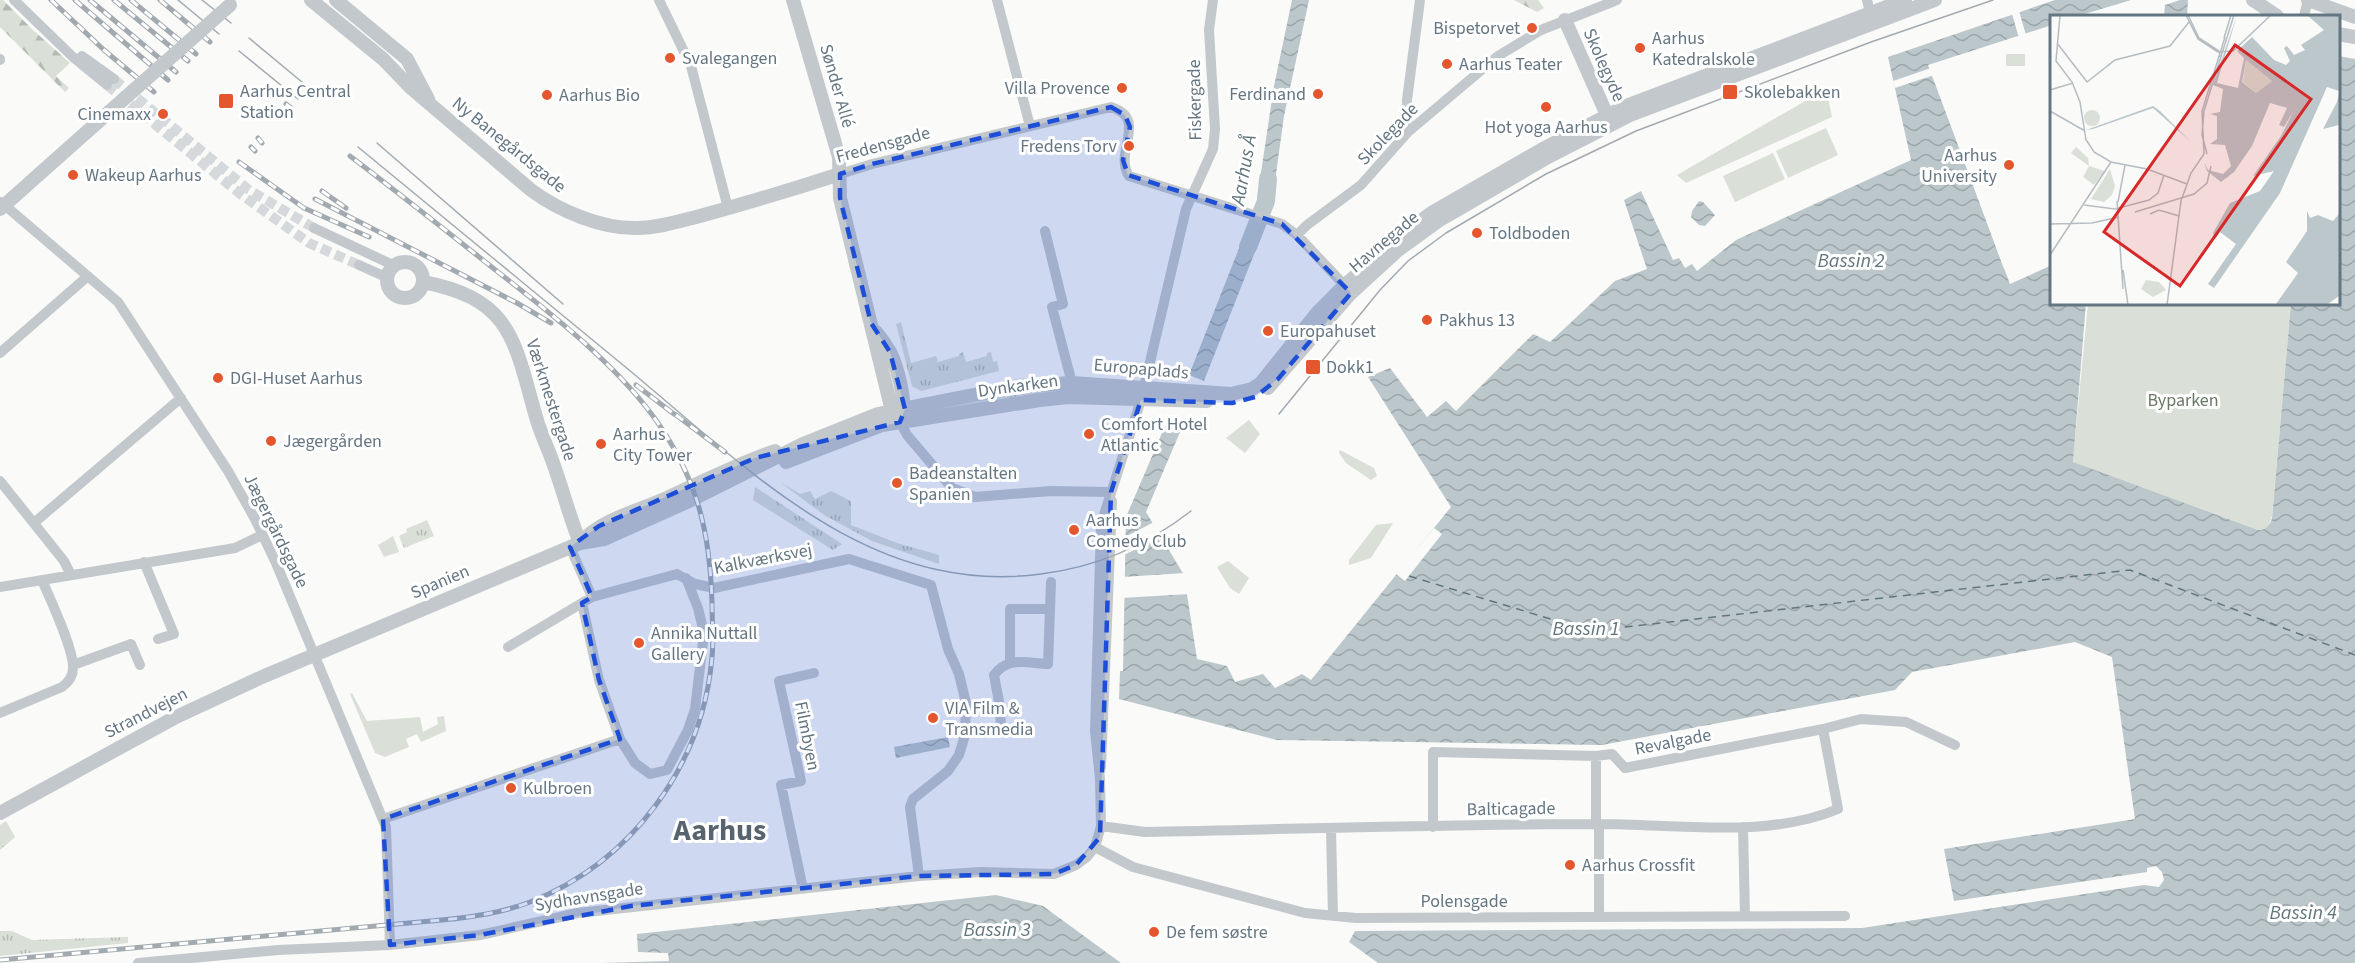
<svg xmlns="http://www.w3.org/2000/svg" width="2355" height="963" font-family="'Source Sans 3',sans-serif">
<defs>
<pattern id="grass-tufts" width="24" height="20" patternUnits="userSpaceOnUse" patternTransform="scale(1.5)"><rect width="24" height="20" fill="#dadfd7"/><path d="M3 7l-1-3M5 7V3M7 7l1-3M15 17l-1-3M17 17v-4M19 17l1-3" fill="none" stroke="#b4b9b4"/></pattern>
<pattern id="forest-firs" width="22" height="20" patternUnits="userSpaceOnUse" patternTransform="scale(1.5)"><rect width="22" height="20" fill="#dadfd7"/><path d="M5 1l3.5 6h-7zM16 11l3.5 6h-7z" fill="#b4b9b4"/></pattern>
<pattern id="water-waves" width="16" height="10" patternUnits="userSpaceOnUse" patternTransform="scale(1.5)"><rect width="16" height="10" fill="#bbc7cb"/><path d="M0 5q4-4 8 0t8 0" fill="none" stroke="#9ca6aa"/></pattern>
</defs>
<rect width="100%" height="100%" fill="#fafaf8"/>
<path fill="url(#grass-tufts)" d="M901,322L911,363L936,356L938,362L959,356V354L963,352L966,362L987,356V353L991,352L993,362L997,361L999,371L921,391L912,386L896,324Z
M1111,389L921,415L917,412L1021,391Z
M780,482L800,494L810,491L815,499L831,491L851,501V525L897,543L939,555V564L872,541L824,515Z
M755,487L842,544L833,550L753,500Z
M427,520L434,536L404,548L399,536L407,532L406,529Z
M393,536L399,552L384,557L378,545Z
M6,821L15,837L0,850V825Z
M0,931H12L32,940L128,937V943L0,956Z"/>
<path fill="url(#forest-firs)" d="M0,0H3L33,30L70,63L56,76L69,88L65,92L0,27Z
M1514,0H1538L1544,8L1537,12Z"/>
<path fill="#dadfd7" d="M2006,54H2025V66H2006Z
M1826,89L1832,117L1686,183L1677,175Z
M1826,128L1838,155L1788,178L1776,151Z
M1773,153L1785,179L1735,202L1723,176Z
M2088,303H2291L2272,516L2268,528L2258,530L2075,464L2073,460Z
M1249,420L1260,434L1245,453L1226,438Z
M1340,450L1374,468L1377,476L1371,480L1346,463L1339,453Z
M1393,523L1371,558L1349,565V560L1376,525Z
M1228,561L1249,578L1239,594L1230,588L1217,567Z
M352,693L367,721L420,717L423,732L438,724L437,717L444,716L446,731L421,742L417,734L406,739L409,747L385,757L375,753L350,694Z"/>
<path fill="url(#water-waves)" d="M1292,0H1309L1284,116L1272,203L1257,199L1274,86Z
M2055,0H2131L2078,16H2052V25L1928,65L2010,284L2052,265V303H2086L2073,462L2258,530C2266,530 2270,526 2272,518L2291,303H2338L2339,56L2355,59V963H1378L1349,942L1355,931L1862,928L2144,885L2159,887L2164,880L2162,872L2156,866L2147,868V872L1954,901L1944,849L2135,819L2112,657L2075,642L1912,672L1895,690L1602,745L1277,740L1119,699L1120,671H1123L1126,517L1165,426L1180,432L1146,512L1184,575L1197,659L1227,666L1235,682L1263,674L1275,688L1302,674L1311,680L1451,507L1368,377L1390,368L1427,417L1446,401L1456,411L1533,334L1550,342L1615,281L1647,269L1624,200L1641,191L1673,260L1679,258L1685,268L1692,264L1697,271L1736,240L1911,160L1888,57Z
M2180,0H2188L2187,16H2164L2165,5Z
M1699,201L1703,202L1715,215L1705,226L1699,225L1691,217L1692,211Z
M1249,223L1264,229L1204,381L1189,375Z
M948,737L950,747L896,758L894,747Z
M996,895L1043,906L1121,963H601L669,961L668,953L638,952L637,934Z"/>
<path fill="#fafaf8" d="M2019,11L2026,35L2019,38L2012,14Z
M1931,68L1934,75L1895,88L1893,81Z
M1942,101L1946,105L2006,267L2004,269Z
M1154,522L1162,536L1122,556L1123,538Z
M1434,528L1442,534L1405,581L1396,574Z
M1185,573L1188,578L1190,594L1121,598L1122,577Z"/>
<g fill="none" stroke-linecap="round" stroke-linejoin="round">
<path stroke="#bbc7cb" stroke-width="18" d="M1248,247L1266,201L1268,179"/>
<path stroke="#60757c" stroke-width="1.5" stroke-dasharray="8 6" stroke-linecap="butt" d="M1409,576L1590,631L2130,570L2355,655"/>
<path stroke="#d5d9db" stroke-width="10" stroke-dasharray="10 5" stroke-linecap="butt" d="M114,79L249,190L314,228
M107,85L239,193L309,243L359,265"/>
<path stroke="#c3c8cc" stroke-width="10" d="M14,0L74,58L107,85
M659,0L691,66L728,208
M997,0L1030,126
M1867,0L1872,20
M2304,16L2308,0
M82,56L114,79
M0,60V59
M1408,132L1407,100L1420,0
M840,174L872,164L1111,107C1149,119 1113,152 1129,176L1282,224L1297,235L1349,290
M1,202L118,302L228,471L255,519L276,563L386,827L390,945
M314,228L395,266
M1045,231L1063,304L1052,307L1072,383
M1297,235L1307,225L1361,185L1408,132L1498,56L1541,30L1617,0
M359,265L388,278
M0,353L88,276
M900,422L907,435L952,488L975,497L1051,491L1111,492
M0,481L64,561L71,575
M35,522L181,398
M570,547L592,597
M144,562L174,634L158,639
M0,587L235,548L262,535
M508,647L582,603
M1010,662V609H1050
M73,665L131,644L140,665
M0,713L62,687C69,682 73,676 73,668C74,649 50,599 42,580
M1001,728L1000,707L994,675C1008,656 1027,663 1048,664L1051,582
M620,739L635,763L650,774L667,770L688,730L695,709L704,633L698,608L686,578
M1101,767L1112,501
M383,819L620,739L599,680L582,603L592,597L677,574L695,584L714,588L849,559L931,585L948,649L959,674L966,703L965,735L959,755L948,771L913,799L910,807L919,876
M1596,824V756
M1599,824V917
M1101,826L1145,832C1297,829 1448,824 1600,824C1675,824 1767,839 1838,809L1823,729
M1433,827V752L1596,756L1612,754L1625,768L1823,729L1861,719L1906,722L1955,745
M1743,827L1745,916
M1331,829L1333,916
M1095,847L1133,867L1305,913L1356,918L1845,916
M803,889L781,785L801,781L779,681L814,673
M138,963L278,950L390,945L480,935L578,913L919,876L981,872L1054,874L1076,865L1087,857L1095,847L1101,826L1100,779L1095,731L1101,524L1141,400L1186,209L1213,149L1215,129L1209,30L1213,0"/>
<path stroke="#c3c8cc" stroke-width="14" d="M311,0L383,59L411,88L531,190C559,211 602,229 637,228C658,228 680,221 700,216C747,203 794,189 840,174
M336,0L407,59L428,99
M793,0L839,157L840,198L892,411L897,418
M2253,0L2277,16
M2308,0L2355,17
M1565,20L1610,122
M2338,34L2355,37
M0,209L99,121
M387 280a18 18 0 1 1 36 0a18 18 0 1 1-36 0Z
M423,282C512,299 514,340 536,417C540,432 547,446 552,460C562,487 569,515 580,543
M876,332C881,338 886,345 890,352C897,366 907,403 902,417
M1268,388L1351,293L1398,250L1438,221L1548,157L1630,115L1935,0
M786,462L882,425L1040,400L1068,397L1207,401
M580,543C603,518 639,511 669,497C704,481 738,464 775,451
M0,813L174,718L262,677L580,543L604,539L689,501L803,444L878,414L892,411L1019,386L1072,383L1231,394L1252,389L1261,383L1318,312L1345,285L1411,228L1433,212L1541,150L1626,106L1905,0"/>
<path stroke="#a2aab0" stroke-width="1.5" d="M178,0L219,34
M202,0L231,23
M249,38L308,87
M239,51L298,99
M377,143L563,304
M358,147C446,220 535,292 623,365C746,466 867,597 1041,574C1097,567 1146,546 1191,511
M1279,414L1380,290L1408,261L1446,233L1546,174L1636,131L1871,42L1993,0"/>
<defs>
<path id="rail" d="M51,0L104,50L154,92
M75,0L168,80
M90,0L176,72
M114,0L188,61
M131,0L196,54
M160,0L210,42
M286,104L291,108
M258,138L262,143
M251,147L255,151
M239,162L304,208L369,237
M322,191L346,208
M315,199L517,303L551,323
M636,385L674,414
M676,415L725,452
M0,960L442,920C472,917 502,913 530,902C632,862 703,765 712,657C714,639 712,621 712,603C710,535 699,484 660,426C622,369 552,314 498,272C449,233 400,194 350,156"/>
</defs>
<use href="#rail" stroke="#a2aab0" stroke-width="5"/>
<use href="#rail" stroke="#fff" stroke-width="3" stroke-dasharray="9" stroke-linecap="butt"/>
<path stroke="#c3c8cc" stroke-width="14" d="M99,121L230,5"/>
</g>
<path fill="#1d4ed8" fill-opacity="0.2" stroke="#1d4ed8" stroke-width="4.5" stroke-dasharray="12 8" stroke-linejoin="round" d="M1111,107L1125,115L1130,127L1123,160L1128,175L1282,224L1351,293L1278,379L1255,397L1232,403L1141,400L1111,492L1100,837L1076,865L1054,874L919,876L631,906L480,935L390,945L383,819L620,739L599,680L582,603L592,597L570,547L599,526L755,458L900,422L905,409L890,352L871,323L840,198V174L872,164Z"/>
<g fill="#e4572e" stroke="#fff" stroke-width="2">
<circle cx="1532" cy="28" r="6"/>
<circle cx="1640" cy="48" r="6"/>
<circle cx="670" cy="58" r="6"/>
<circle cx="1447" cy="64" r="6"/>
<circle cx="1122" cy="88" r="6"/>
<rect x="1722" y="84" width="16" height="16" rx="3"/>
<circle cx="1318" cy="94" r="6"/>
<circle cx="547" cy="95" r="6"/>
<rect x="218" y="93" width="16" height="16" rx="3"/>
<circle cx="1546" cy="107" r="6"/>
<circle cx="163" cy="114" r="6"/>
<circle cx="1129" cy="146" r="6"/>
<circle cx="2009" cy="165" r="6"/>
<circle cx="73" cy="175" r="6"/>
<circle cx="1477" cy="233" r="6"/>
<circle cx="1427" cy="320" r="6"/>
<circle cx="1268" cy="331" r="6"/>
<rect x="1305" y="359" width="16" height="16" rx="3"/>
<circle cx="218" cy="378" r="6"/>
<circle cx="1089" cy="434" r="6"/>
<circle cx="271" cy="441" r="6"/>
<circle cx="601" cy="444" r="6"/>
<circle cx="897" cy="483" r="6"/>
<circle cx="1074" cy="530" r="6"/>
<circle cx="639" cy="643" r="6"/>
<circle cx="933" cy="718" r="6"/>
<circle cx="511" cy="788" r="6"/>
<circle cx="1570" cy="865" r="6"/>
<circle cx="1154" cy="932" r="6"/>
</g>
<g text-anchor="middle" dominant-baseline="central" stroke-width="6" stroke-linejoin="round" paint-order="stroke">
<g font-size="18" fill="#657683" stroke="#fff" text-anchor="start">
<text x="1520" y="28" text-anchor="end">Bispetorvet</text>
<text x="1652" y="38">Aarhus<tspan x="1652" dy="21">Katedralskole</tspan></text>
<text x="682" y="58">Svalegangen</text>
<text x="1459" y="64">Aarhus Teater</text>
<text x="1110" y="88" text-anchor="end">Villa Provence</text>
<text x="240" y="91">Aarhus Central<tspan x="240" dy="21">Station</tspan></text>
<text x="1744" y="92">Skolebakken</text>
<text x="1306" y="94" text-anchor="end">Ferdinand</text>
<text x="559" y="95">Aarhus Bio</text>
<text x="151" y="114" text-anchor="end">Cinemaxx</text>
<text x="1546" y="127" text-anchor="middle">Hot yoga Aarhus</text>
<text x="1117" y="146" text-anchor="end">Fredens Torv</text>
<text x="1997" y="155" text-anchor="end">Aarhus<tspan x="1997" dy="21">University</tspan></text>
<text x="85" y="175">Wakeup Aarhus</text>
<text x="1489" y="233">Toldboden</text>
<text x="1439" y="320">Pakhus 13</text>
<text x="1280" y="331">Europahuset</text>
<text x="1326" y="367">Dokk1</text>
<text x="230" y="378">DGI-Huset Aarhus</text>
<text x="1101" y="424">Comfort Hotel<tspan x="1101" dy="21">Atlantic</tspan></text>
<text x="613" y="434">Aarhus<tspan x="613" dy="21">City Tower</tspan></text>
<text x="283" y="441">Jægergården</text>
<text x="909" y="473">Badeanstalten<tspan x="909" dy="21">Spanien</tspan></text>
<text x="1086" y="520">Aarhus<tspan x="1086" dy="21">Comedy Club</tspan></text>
<text x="651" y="633">Annika Nuttall<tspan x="651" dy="21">Gallery</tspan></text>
<text x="945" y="708">VIA Film &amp;<tspan x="945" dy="21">Transmedia</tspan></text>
<text x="523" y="788">Kulbroen</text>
<text x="1582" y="865">Aarhus Crossfit</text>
<text x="1166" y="932">De fem søstre</text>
</g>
<g font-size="18" fill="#657683" stroke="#fff">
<text transform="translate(1604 65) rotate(66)">Skolegyde</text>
<text transform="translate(837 86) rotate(74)">Sønder Allé</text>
<text transform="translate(1195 100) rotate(-91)">Fiskergade</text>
<text transform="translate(1388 134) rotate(-46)">Skolegade</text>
<text transform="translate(509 145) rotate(39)">Ny Banegårdsgade</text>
<text transform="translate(883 145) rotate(-15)">Fredensgade</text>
<text transform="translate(1384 242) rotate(-40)">Havnegade</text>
<text transform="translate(1141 369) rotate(5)">Europaplads</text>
<text transform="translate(1018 386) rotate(-8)">Dynkarken</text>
<text transform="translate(551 400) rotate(72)">Værkmestergade</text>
<text transform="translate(276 531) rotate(64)">Jægergårdsgade</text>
<text transform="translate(763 559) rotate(-11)">Kalkværksvej</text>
<text transform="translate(440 582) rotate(-23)">Spanien</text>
<text transform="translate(146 713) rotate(-27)">Strandvejen</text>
<text transform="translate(807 736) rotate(79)">Filmbyen</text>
<text transform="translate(1673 742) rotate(-11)">Revalgade</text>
<text transform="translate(1511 809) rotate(-1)">Balticagade</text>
<text transform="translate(589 897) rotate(-9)">Sydhavnsgade</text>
<text x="1464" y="901">Polensgade</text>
</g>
<g font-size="18" fill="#687a64" stroke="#fff">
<text x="2183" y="400">Byparken</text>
</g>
<g font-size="20" font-style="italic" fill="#60757c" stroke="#fff">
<text transform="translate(1244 170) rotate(-80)">Aarhus Å</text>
<text x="1851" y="261">Bassin 2</text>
<text x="1586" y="629">Bassin 1</text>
<text x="2303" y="913">Bassin 4</text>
<text x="997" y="930">Bassin 3</text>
</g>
<g font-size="30" font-weight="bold" fill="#57646e" stroke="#fff">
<text x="720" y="830">Aarhus</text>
</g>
</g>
<g transform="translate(2050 15)">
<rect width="290" height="290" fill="#fafaf8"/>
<path d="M196,45L222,66L206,78L193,67ZM34 103a8 8 0 1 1 16 0a8 8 0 1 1-16 0ZM26,132L38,143L39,151L55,156L44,170L33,162L39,151L21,138ZM60,154L65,171L62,180L54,187L41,184ZM96,265L109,267L116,275L103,282L91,274Z" fill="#dadfd7"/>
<path d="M187,0L167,68L188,73L194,43L187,36L202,22L224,45L236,50L240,46L234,33L237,31L244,40L255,35L251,30L274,15L257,0H289V76L277,72L230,178L164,273L158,269L186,229L170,217L165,224L163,218L180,188L210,176L224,156L203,161L231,121L244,95L234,112L229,110L237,93L220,88L202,131L184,157L171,167L157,156L154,147L158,155L173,159L181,151L175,130L160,129L167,124V101L160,99L170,97L173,74L163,70ZM196,45L222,66L206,78L192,67ZM289,79V110L273,114L287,87ZM103,91L110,96L141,127L103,93L43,114L36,115ZM257,196L260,203L268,200L283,206L289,199V281L278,289H226L248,258L236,247L257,216Z" fill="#bbc7cb" fill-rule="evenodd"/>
<path fill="none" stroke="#bbc7cb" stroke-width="3" d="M178,137L192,126L217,80L290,30"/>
<path fill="none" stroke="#b5bdc2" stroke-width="1.5" d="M10,0L6,46L22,67L30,87L36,125M136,0L148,24L168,37M138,0L149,23L169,36L170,42M174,23L181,0M7,28L37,67L65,45L120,31L139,7M168,37L183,36L221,0M0,75L23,68M0,96L35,116M35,123L44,137L61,147L97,154L137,169M157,139L152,120L154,96L184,0M67,186L73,274M68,187L75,150M34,190L65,194L99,185L108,178L114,160M85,197L144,179L157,168L161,151M100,199L109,195L129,201M0,209L42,208L69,202M0,240L61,147M73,255L78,290M117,290L131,186L141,158L154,139L152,96L175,22"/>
<path fill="#d62828" fill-opacity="0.15" stroke="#d62828" stroke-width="3" d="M185,30L261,84L130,271L54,217Z"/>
<rect width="290" height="290" fill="none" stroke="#657683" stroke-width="3"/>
</g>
</svg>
